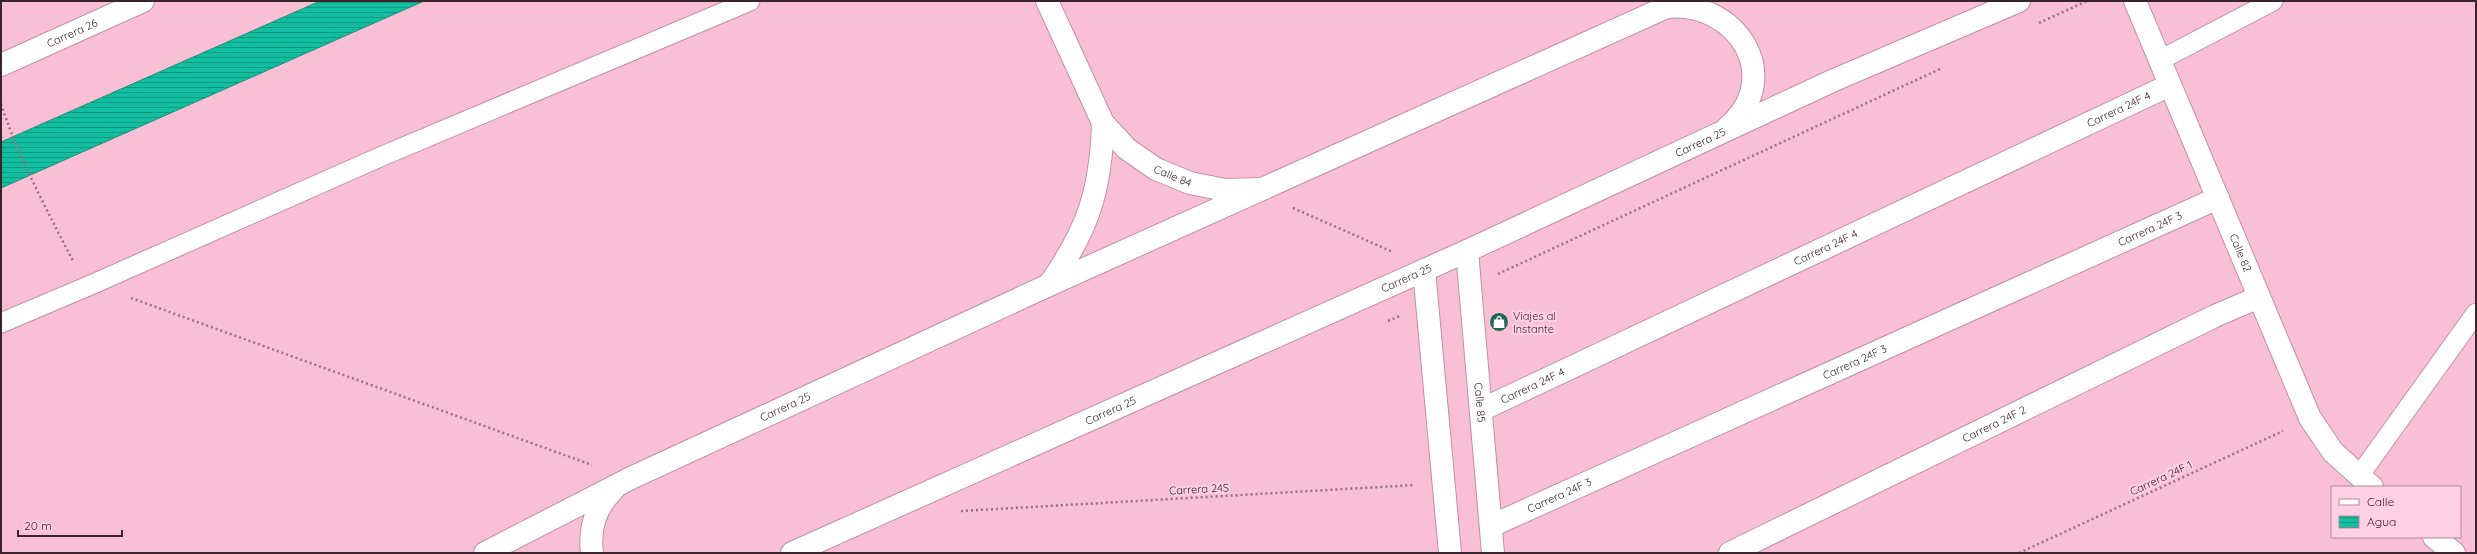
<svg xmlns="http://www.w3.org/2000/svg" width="2477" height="554" font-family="Quicksand,sans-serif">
<defs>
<pattern id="water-rules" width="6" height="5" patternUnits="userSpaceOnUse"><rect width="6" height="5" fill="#11be9f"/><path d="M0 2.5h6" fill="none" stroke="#119a82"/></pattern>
</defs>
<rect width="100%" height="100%" fill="#f9bfd4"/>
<path fill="url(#water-rules)" stroke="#1d907c" d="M320,1H424L1,188V142Z"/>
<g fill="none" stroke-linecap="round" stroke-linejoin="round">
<defs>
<path id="service" d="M2160,60L2273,1
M1,323L93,284L380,157L750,1
M2359,476L2476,313"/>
<g id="minor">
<path id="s1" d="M1,65L143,1"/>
<path id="s2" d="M1467,251L1493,553"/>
<path d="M1424,270L1450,553"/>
<path id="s3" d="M1481,410L2170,85"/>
<path id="s4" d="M1491,526L2218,198"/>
<path id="s5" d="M1730,553L2215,316L2259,297"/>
</g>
<g id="tertiary">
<path id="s6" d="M1047,1L1103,123L1127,149L1156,169L1190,183L1225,190L1260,189"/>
<path id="s7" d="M2135,1L2310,418L2333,452L2372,487"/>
<path d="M1049,285C1088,230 1101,190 1103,123"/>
<path d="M2434,537L2454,553"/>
</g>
<g id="secondary">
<path d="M1666,7C1738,0 1785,78 1728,127"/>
<path id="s8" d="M485,553L631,478L1049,285L1680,1"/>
<path d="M592,553C589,528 595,508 613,490"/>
<path id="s9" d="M792,553L1467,251L1832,81L2019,1"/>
</g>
</defs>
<use href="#service" stroke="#c58fa3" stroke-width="21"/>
<use href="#minor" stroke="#c58fa3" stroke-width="24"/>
<use href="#tertiary" stroke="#c58fa3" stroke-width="24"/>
<use href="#secondary" stroke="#c58fa3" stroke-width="24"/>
<path stroke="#99717f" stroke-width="2.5" stroke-dasharray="2 3" stroke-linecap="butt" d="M2039,23L2087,1
M1,104C19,159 47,210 73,261
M1293,208L1393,252
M1498,274L1940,69
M131,298L592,465
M1388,321L1400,316
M961,511L1415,485
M2019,553L2283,431"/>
<use href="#service" stroke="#fff" stroke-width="19"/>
<use href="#minor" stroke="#fff" stroke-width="22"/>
<use href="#tertiary" stroke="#fff" stroke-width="22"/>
<use href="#secondary" stroke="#fff" stroke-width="22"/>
</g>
<defs>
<symbol id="shop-disc" viewBox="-11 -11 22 22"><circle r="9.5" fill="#246757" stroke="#ffd0e1"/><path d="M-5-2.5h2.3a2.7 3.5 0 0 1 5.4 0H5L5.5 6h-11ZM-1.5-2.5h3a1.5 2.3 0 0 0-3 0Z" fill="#fff"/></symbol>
</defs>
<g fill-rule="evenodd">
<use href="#shop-disc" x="1488" y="311" width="22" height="22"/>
</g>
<g text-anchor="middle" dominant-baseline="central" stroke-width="4" stroke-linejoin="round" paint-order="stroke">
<g font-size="11" fill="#3a242c" stroke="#ffd0e1">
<text stroke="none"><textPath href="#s1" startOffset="78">Carrera 26</textPath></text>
<text stroke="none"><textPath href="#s3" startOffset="705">Carrera 24F 4</textPath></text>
<text stroke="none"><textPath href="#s9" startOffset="997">Carrera 25</textPath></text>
<text stroke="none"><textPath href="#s6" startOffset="223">Calle 84</textPath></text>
<text stroke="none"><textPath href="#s4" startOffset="723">Carrera 24F 3</textPath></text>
<text stroke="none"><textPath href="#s3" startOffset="381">Carrera 24F 4</textPath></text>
<text stroke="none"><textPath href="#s7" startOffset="273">Calle 82</textPath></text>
<text stroke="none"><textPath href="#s9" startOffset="673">Carrera 25</textPath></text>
<text stroke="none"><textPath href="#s4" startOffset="399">Carrera 24F 3</textPath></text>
<text stroke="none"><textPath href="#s3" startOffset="57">Carrera 24F 4</textPath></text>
<text stroke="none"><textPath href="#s2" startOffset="152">Calle 85</textPath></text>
<text stroke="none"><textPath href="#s8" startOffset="334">Carrera 25</textPath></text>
<text stroke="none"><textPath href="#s9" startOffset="349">Carrera 25</textPath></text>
<text stroke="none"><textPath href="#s5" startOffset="294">Carrera 24F 2</textPath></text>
<text transform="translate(2161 478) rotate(-25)">Carrera 24F 1</text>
<text transform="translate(1199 489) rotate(-3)">Carrera 24S</text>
<text stroke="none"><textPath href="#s4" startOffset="75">Carrera 24F 3</textPath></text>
</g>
<g font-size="11" fill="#3a242c" stroke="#ffd0e1" text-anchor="start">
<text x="1513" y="316">Viajes al<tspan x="1513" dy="13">Instante</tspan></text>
</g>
</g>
<rect width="2477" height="554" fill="none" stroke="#3a242c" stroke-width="4"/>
<rect x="2331" y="486" width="130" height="52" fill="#ffd0e1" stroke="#b08b99"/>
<rect x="2339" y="499" width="20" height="6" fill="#ffffff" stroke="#b08b99"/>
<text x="2367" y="506" font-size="12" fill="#3a242c">Calle</text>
<rect x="2339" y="516" width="20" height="12" fill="url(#water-rules)" stroke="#b08b99"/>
<text x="2367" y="526" font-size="12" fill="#3a242c">Agua</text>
<path d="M18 530v6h104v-6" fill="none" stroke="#3a242c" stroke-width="2"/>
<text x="24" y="530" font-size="12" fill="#3a242c" stroke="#ffd0e1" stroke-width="3" paint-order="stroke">20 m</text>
</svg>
